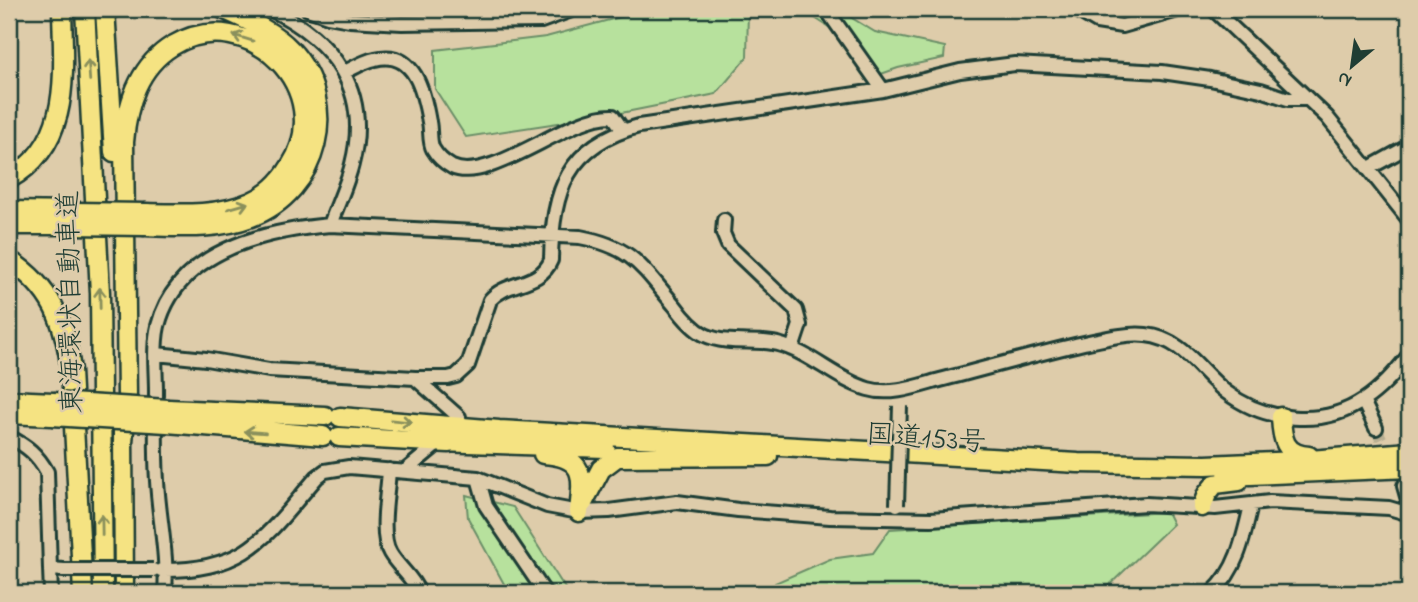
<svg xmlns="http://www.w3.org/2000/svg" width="1418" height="602" font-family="'Indie Flower','Klee One',sans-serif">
<rect width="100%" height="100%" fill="#deccaa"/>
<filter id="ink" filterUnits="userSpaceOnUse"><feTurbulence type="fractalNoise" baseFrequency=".0143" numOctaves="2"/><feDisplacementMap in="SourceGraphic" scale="14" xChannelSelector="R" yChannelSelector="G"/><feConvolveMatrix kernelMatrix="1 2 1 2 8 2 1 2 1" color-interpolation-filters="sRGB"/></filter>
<g filter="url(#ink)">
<path fill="#b7e19d" stroke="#6b8f68" stroke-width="2" d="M650,9H748L747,57L716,94L611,115L466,137L435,89V50L546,37Z
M801,9H837L875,32L945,47L944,58L898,68L867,79L841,35Z
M466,495L513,507L568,593H509L468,518Z
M1167,512L1173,524L1101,593H769L775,583L830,559L873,553L890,529Z"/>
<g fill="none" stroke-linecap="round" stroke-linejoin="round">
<path stroke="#b8af92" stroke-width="12" stroke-dasharray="12 6" stroke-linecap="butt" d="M1376,428L1404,486"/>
<defs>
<path id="minor" d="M270,9C334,40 371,91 352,164C347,185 337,205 330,225
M308,9L328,16L350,20L402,23L541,21L574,9
M826,9L883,90
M1075,9L1097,22L1122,26L1181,9
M1213,9L1327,117L1409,220
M345,72C355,67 365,61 375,59C415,49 424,93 429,122C431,130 429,142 433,149C437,156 445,163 452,167C490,185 570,114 613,116L623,130
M1369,168L1409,146
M724,220L723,233L728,245L796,310L800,325L792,349
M156,354L206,359L269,370L415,378H448L456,376L468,365L490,300C507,280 540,287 551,260C552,191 567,145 639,126L883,90L960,71L1015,64L1162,72L1210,79L1261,90L1288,99H1308
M415,378L459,417L461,428
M1363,401L1376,428
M9,437C27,446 37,454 47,472L50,569L64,570
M389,470C388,492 379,535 390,553C398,567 413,577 419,593
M405,471L440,442
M478,478L486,506L545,593
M1404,486L1408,500L1405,511
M50,569L51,593
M161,570C248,571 265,537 317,477L325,471L349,467L478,478L547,506L579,512L609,511L677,502L738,510L830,517L931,519L1146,504L1215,508L1270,502L1389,508L1409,514
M165,593C168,555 159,519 157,481C155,451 156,421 156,391C156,370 153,347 158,326C177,251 263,231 330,225L580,237C633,247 642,267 675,306C683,317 693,329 705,335C728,346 755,338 778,344C811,353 835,379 868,389C891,396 918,386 940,380C988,368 1035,354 1084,343C1103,339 1126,333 1146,335C1184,339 1199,371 1226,392C1265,422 1323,428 1364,400C1382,388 1396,372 1409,355
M1212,593C1237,571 1244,536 1251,505"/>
<path id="highway" d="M85,9L100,293L103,593
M105,9L114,152
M9,179C73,143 63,72 62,9
M9,211L74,212
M9,225H72
M145,226C181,227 217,230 251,217C319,192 341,104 291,50C273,31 247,20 223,9
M9,260C52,288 65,322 71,371L83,593
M9,400L53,402
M168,409L325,416
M9,414L52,416
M340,417L499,430L1078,463L1206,465L1298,461L1409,452
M1281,417C1282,439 1284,454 1309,456
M167,423L323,436
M123,432L124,593
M339,437L449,443
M123,442L127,397L124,142C127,104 138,67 172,46C249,0 339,91 290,167C281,182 267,195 251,202C218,216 181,214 146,213
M440,442L605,448
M543,454C586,457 583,476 579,512
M1227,476L1409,468
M583,503L601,469L617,457L768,456
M1202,507L1207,494L1215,484L1239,481"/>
</defs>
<use href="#minor" stroke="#1f3d34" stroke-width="18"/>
<use href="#highway" stroke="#1f3d34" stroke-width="23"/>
<use href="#minor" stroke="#deccaa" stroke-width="12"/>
<use href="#highway" stroke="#f5e382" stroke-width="18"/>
<defs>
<path id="minor-bridge" d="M897,505L900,406
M64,570H153"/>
<path id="highway-bridge" d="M74,212L146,213
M72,225L145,226
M53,402L168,409
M52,416L167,423"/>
</defs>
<use href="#minor-bridge" stroke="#1f3d34" stroke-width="18" stroke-linecap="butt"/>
<use href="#highway-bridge" stroke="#1f3d34" stroke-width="23" stroke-linecap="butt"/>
<use href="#minor-bridge" stroke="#deccaa" stroke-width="12"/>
<use href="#highway-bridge" stroke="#f5e382" stroke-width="18"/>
</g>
<defs><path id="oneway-shaft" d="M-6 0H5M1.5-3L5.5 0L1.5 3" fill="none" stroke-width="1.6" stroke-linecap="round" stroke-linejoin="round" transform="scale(1.75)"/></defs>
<g stroke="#8a905b">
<use href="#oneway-shaft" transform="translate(243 38) rotate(-163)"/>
<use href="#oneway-shaft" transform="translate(89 70) rotate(-94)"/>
<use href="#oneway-shaft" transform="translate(238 206) rotate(-16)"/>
<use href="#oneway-shaft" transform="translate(100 298) rotate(-91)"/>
<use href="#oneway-shaft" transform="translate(401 421) rotate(6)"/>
<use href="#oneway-shaft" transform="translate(255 432) rotate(-175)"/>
<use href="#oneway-shaft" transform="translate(102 525) rotate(-91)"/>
</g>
</g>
<g text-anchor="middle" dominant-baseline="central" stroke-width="5" stroke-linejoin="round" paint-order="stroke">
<g font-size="28" fill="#1f3d34" stroke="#deccaa">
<text transform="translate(72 302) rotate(-91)">東海環状自動車道</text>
<text transform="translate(926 440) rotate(4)">国道153号</text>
</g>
</g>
<rect width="1418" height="602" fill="none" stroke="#deccaa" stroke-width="35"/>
<rect x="18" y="18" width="1383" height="567" fill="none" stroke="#1f3d34" stroke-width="2.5" filter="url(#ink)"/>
<g transform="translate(1352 66) rotate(209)" stroke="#deccaa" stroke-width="5" paint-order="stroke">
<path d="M0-5L12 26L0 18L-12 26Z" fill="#1f3d34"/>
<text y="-10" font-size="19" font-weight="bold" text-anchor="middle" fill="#1f3d34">N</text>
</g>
</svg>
